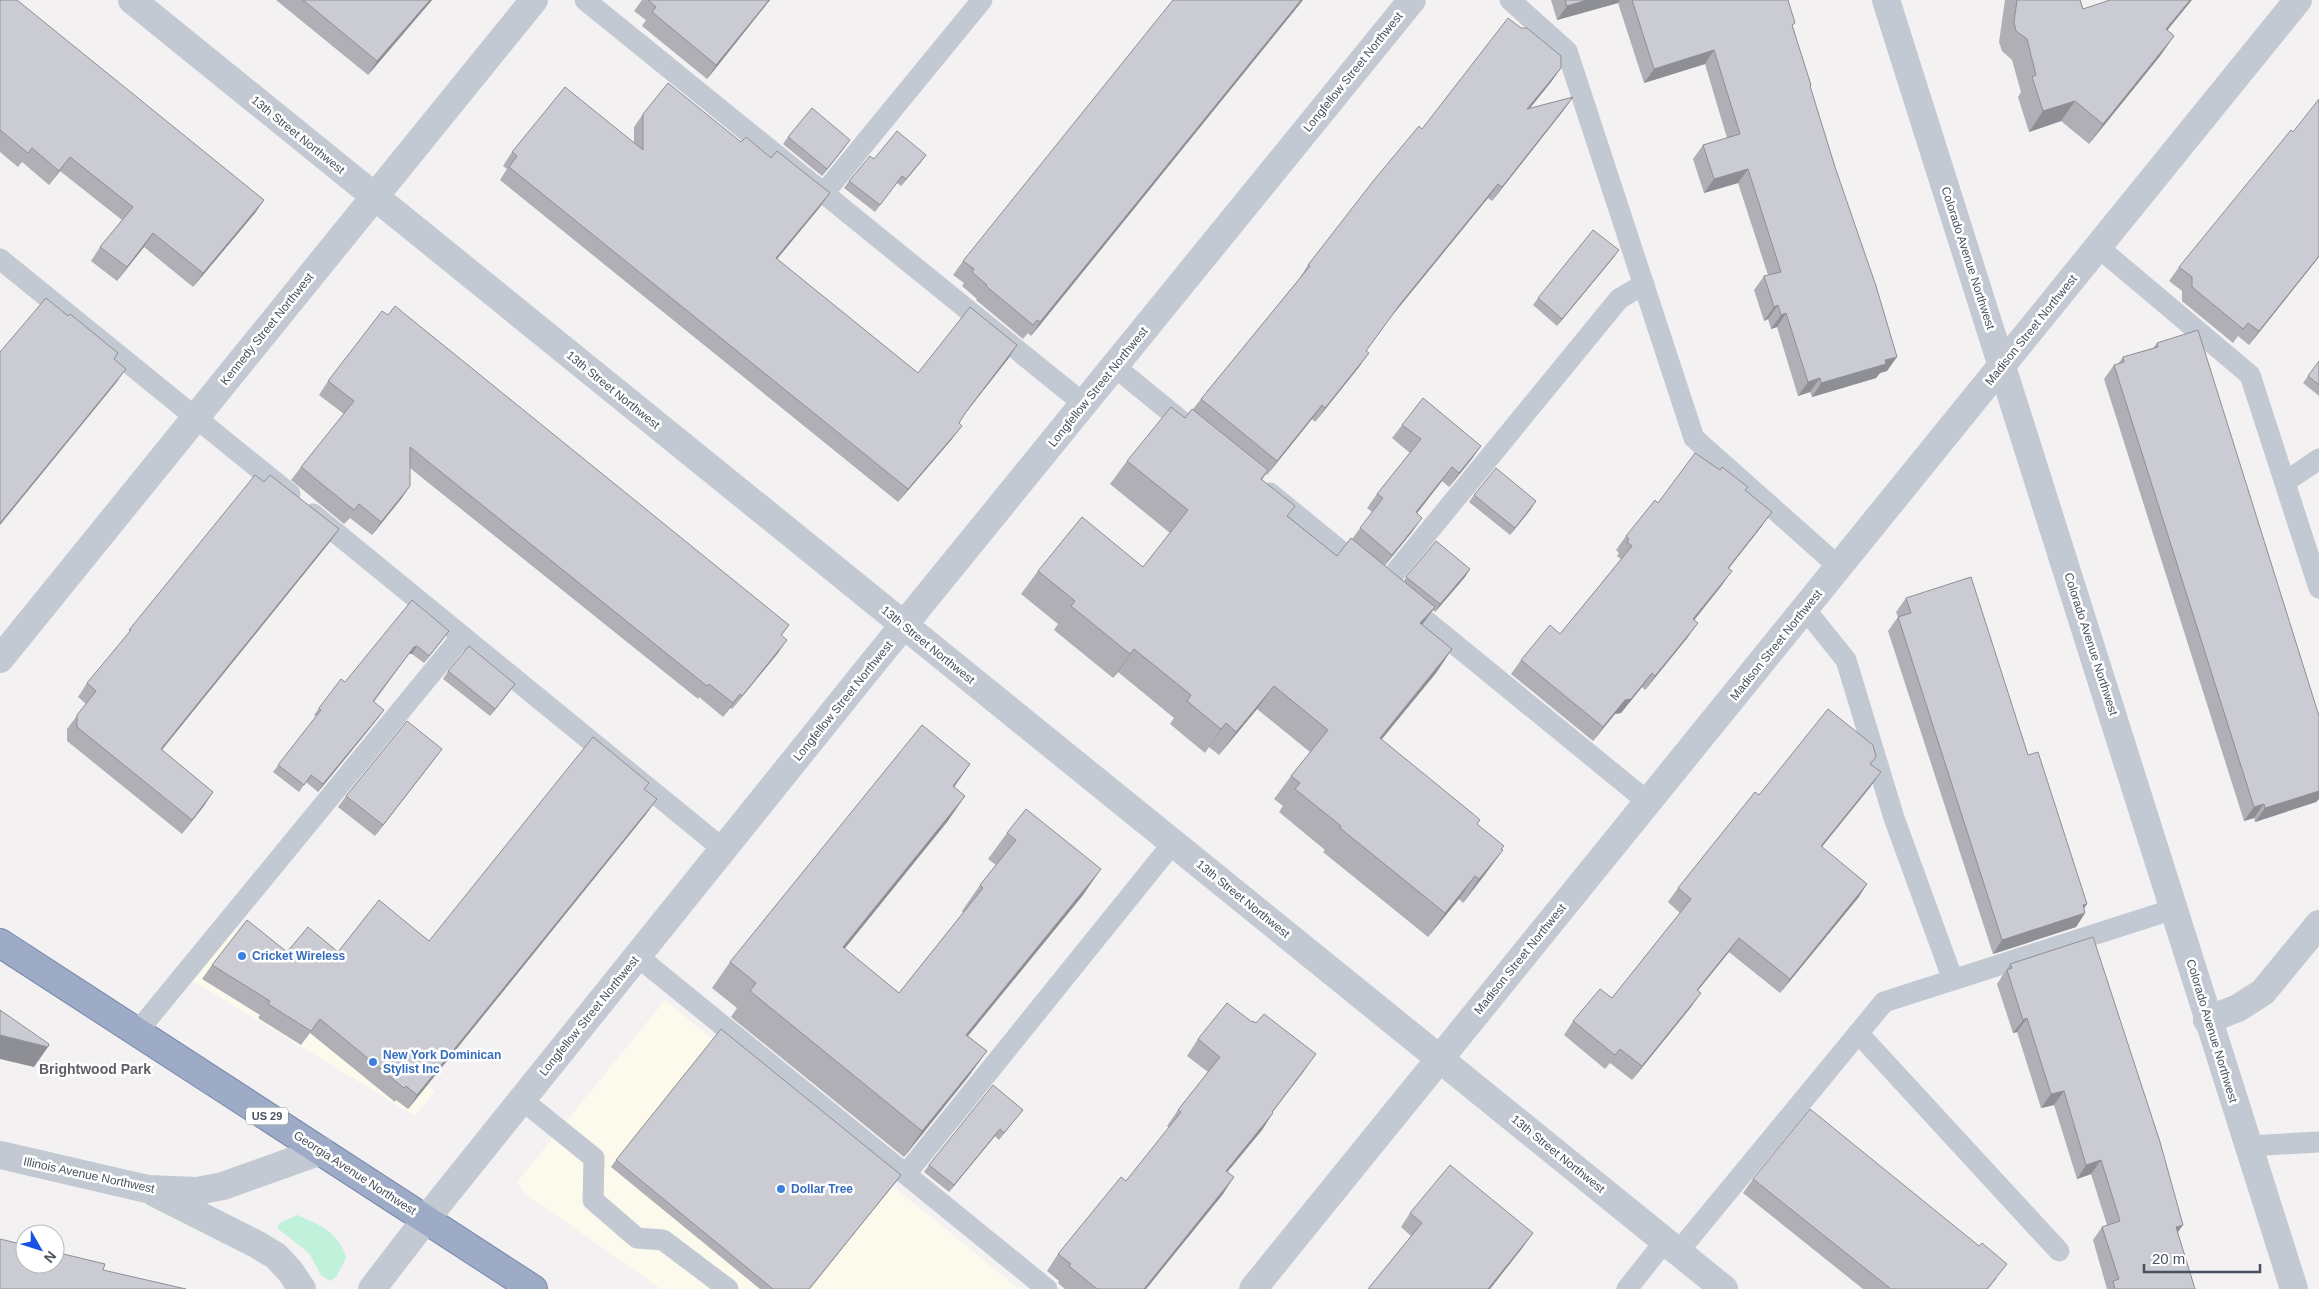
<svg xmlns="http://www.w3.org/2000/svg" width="2319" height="1289" font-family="Helvetica,sans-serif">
<rect width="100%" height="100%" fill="#f3f1f1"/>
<path fill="#fcfaec" d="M236,928L435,1091L415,1116L193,981Z
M665,1000L1019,1289H661L526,1194L517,1182Z"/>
<path fill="#c1f0db" d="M297,1215C319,1224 341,1234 346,1258L336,1277L330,1281L321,1275L309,1253L277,1228L280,1223Z"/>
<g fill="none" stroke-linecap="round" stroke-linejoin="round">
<defs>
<path id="trunk" d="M0,943L533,1289"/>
</defs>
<use href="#trunk" stroke="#7485ab" stroke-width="30"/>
<path stroke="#c2c9d2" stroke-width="21" d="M585,0L1084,404
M1510,0L1567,51L1694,438L1839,567
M824,193L982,0
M2098,247L2250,375L2319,588
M0,259L290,494
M1114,366L1190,428
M2285,482L2319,459
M1270,493L1364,570
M313,514L723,849
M1384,586L1619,299L1644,284
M1403,602L1648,802
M1805,609L1846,660L1894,818L1953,980
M637,956L1047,1289
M137,1032L462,636
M1858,1033L2059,1251
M521,1099L594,1158L593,1200L637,1238L663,1240L728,1289
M2248,1146L2319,1142
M906,1174L1173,843
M1678,1252L1884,1002L2174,909
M1627,1289L1665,1241"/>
<path stroke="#c2c9d2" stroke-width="28" d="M2207,1020L2238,1008L2263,992L2319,924
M372,1289L426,1219L872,664L1412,0
M1253,1289L2298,0"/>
<path stroke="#c2c9d2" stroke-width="28" d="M132,0L1724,1289
M1886,0L2294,1289
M0,659L534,0
M0,1155L147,1189L197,1191L223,1186L321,1151
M155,1193L258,1245L276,1256L290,1271L302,1289"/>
<use href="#trunk" stroke="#9dabc7" stroke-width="28"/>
</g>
<path fill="#afafb5" d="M0,0L264,200L255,213L193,287L144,247L117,281L91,261L100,247L122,220L60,171L49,185L22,162L18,167L0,152Z
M276,0H432L368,75Z
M642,0H770L707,79L642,26L646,20L634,11Z
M1303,0L1031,336L1028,333L1023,339L976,300L977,299L962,286L964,283L953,275L963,261Z
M1551,0H1788L1793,28L1811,85L1810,87L1887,371L1880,373L1876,378L1812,397L1810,392L1798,396L1777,327L1771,329L1768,319L1764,321L1754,290L1764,276L1768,275L1738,183L1704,193L1693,159L1703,145L1727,138L1705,64L1644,83L1618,3L1557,20Z
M2005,0H2080L2083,9L2167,30L2174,36L2160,56L2089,144L2061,121L2029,132L2018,97L2021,92L2012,60L2002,51L1999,42Z
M1561,68L1551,82L1529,109L1573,97L1563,111L1492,201L1488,198L1391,317L1366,351L1359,367L1315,422L1312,419L1267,475L1266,474L1262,480L1288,516L1337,556L1352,539L1372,512L1367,508L1377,494L1410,453L1392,438L1402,425L1481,446L1471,460L1449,487L1442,481L1417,513L1412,532L1384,566L1404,581L1406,577L1470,569L1465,577L1435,612L1433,610L1422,625L1452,649L1436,673L1381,740L1477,824L1503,850L1486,873L1463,903L1459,899L1428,937L1323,852L1325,850L1279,812L1283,806L1274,799L1291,776L1310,752L1257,709L1219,755L1209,747L1205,753L1170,724L1174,718L1118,672L1113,678L1054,630L1058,624L1021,594L1038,571L1143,567L1170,533L1110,484L1127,461L1185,418L1193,409L1201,399L1299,279L1308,265L1422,129Z
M643,114L820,207L777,259L918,373L1017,345L1008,359L961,419L959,423L952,439L898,502L500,180L507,169L503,166L512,152L634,143V127Z
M788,137L845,147L822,176L783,144Z
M926,155L901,186L897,183L875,212L844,188L849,181L874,159Z
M1614,257L1557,326L1533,305L1538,298Z
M2319,257L2249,345L2238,336L2233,343L2182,301V291L2169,281L2179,267Z
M2157,343L2319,716V799L2316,802L2255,822L2254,818L2244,821L2104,379L2114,365L2118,364L2123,357L2153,348Z
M2319,361V396L2303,383Z
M328,381L789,625L782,635L778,653L732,709L730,708L723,717L699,697L698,699L410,468V486L401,499L372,535L350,518L344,524L291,480L301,467L344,414L319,395Z
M264,482L339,529L329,543L162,750L213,792L182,834L67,741V729L86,704L78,697L87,683Z
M1745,491L1762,526L1729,568L1722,585L1694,620L1688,637L1645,690L1642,687L1621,713L1615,714L1593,741L1511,674L1521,660L1560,634L1621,559L1617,556L1619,553L1616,550L1626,536L1658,503Z
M1474,495L1531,509L1510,535L1469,502Z
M1906,598L2028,755L2087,904L2084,908L2085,913L2076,927L1993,954L1888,631L1898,617L1896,612Z
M449,631L424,663L412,654H409L374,702L379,717L318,792L306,782L299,792L273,772L316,716L314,715L319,708L345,682Z
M448,671L510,691L490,716L443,679Z
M442,749L375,836L338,807L346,796Z
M1876,757L1871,764V786L1822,847L1867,884L1858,898L1780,993L1729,952L1698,990L1691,1007L1632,1080L1610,1063L1605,1069L1564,1035L1573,1021L1612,998L1680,913L1668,902L1678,888L1759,795Z
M970,764L954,787L965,796L947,822L844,949L899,993L963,913L962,911L980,885L996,865L988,859L1007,833L1083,895L968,1036L987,1051L968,1077L904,1157L731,1017L737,1008L712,988L730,962Z
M645,789L647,813L408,1109L396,1100L395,1102L310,1033L301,1045L258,1018L260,1015L202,979L212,965L287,952H338L429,941Z
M2010,964L2178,1233L2195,1289H2107L2093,1240L2102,1227L2107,1225L2091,1174L2077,1179L2054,1105L2041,1108L2017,1032L2013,1033L1997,984Z
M1198,1039L1304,1071L1272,1113L1262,1130L1227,1172L1223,1194L1146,1289H1065L1058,1283L1059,1281L1047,1271L1058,1254L1126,1181L1169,1128L1167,1126L1178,1110L1208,1072L1187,1056Z
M1023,1110L999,1140L995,1136L949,1192L924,1172L929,1165Z
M616,1160L901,1175L810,1289H760L611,1167Z
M1753,1179L1997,1278L1988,1289H1863L1743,1193Z
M1410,1213L1533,1233L1523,1247L1490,1289H1368L1411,1236L1401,1227Z"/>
<path fill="#8e8f94" d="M430,0H432L368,75L377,61Z
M769,0H770L707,79L716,65Z
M1301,0H1303L1031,336L1040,322Z
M1587,0H1620L1618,3L1557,20L1567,6Z
M2190,0H2192L2152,49L2166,29Z
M2174,36L2160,56L2089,144L2103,124Z
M1714,50L1705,64L1644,83L1654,69Z
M1561,68L1551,82L1518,123L1527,109Z
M1573,97L1563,111L1492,201L1502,187Z
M2075,101L2061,121L2029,132L2043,111Z
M850,140L845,147L822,176L827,169Z
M926,155L921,162L901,186L906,179Z
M70,157L60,171L49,185L59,171Z
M1748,169L1738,183L1704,193L1714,179Z
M1498,184L1488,198L1391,317L1401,303Z
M830,193L820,207L767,271L776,258Z
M264,200L255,213L193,287L203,273Z
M153,233L144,247L117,281L127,267Z
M1619,250L1614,257L1557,326L1562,319Z
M2319,256V257L2249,345L2259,331Z
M1778,305L1768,319L1764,321L1774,307Z
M1786,313L1777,327L1771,329L1781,315Z
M1017,345L1008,359L956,425L966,412Z
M1369,353L1359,367L1315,422L1325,408Z
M1897,357L1887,371L1880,373L1876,378L1812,397L1821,383L1885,360Z
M126,369L116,383L0,525V523Z
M1820,378L1810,392L1798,396L1808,382Z
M1322,405L1312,419L1267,475L1277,461Z
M962,426L952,439L898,502L908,489Z
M1481,446L1471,460L1449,487L1459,473Z
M1452,467L1442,481L1407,526L1416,512Z
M410,486L401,499L372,535L381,522Z
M1536,501L1531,509L1510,535L1515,528Z
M1772,512L1762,526L1718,582L1728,568Z
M1422,518L1412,532L1382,569L1392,555Z
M339,529L329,543L151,763L161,749Z
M1470,569L1465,577L1435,612L1440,604Z
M1732,571L1722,585L1684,633L1693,619Z
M1435,607L1418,630L1420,623Z
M1698,623L1688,637L1645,690L1655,676Z
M449,631L444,638L424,663L429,656Z
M787,640L778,653L732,709L742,696Z
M417,646L412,654H409L414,647Z
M1134,649L1118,672L1113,678L1130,654Z
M1452,649L1436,673L1363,762L1380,738Z
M1652,673L1642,687L1621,713L1615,714L1593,741L1603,727L1625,700Z
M515,684L510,691L490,716L495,709Z
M1274,686L1257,709L1219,755L1236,732Z
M740,694L730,708L723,717L733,703Z
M384,710L379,717L318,792L323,784Z
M1226,723L1209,747L1205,753L1221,729Z
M442,749L434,760L375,836L383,825Z
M970,764L952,790L953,786Z
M1881,772L1871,786L1811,860L1821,846Z
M2319,791V799L2316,802L2255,822L2265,808Z
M213,792L204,806L182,834L192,820Z
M965,796L947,822L825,973L843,947Z
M657,799L647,813L408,1109L417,1095Z
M2264,804L2254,818L2244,821L2254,807Z
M1503,850L1486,873L1463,903L1479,879Z
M1101,869L1083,895L948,1060L966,1035Z
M1475,876L1459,899L1428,937L1445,913Z
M1867,884L1858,898L1780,993L1790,979Z
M2087,904L2078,916L2085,913L2076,927L1993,954L2002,940Z
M1739,938L1729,952L1687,1004L1697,990Z
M1701,993L1691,1007L1632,1080L1642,1066Z
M2027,1018L2017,1032L2013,1033L2023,1020Z
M0,1035L48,1047L34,1067L0,1059Z
M987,1051L968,1077L904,1157L922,1131Z
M1316,1054L1304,1071L1260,1128L1272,1112Z
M2064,1091L2054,1105L2041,1108L2051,1094Z
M1273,1113L1262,1130L1215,1187L1226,1171Z
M1000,1129L995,1136L949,1192L954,1185Z
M2101,1160L2091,1174L2077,1179L2086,1165Z
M901,1175L896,1182L809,1289Z
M1234,1177L1223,1194L1146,1289H1144Z
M2183,1225L2173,1239L2176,1227Z
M1533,1233L1523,1247L1490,1289H1488Z"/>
<path fill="#cbccd3" stroke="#8e8f94" d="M0,0H17L264,200L203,273L153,233L127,267L100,247L133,207L70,157L59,171L32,148L28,153L0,130Z
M303,0H430L377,61Z
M648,0H769L716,65L652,12L656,7Z
M1173,0H1301L1040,322L1037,320L1033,325L986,286L987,285L972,272L974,269L963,261Z
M1565,0H1587L1567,6Z
M1632,0H1788L1795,23L1792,25L1811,85L1810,86L1835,167L1876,286L1897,357L1885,360L1886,364L1821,383L1820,378L1808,382L1786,313L1781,315L1778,305L1774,307L1764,276L1781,272L1748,169L1714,179L1703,145L1740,134L1714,50L1654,69Z
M2017,0H2080L2083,9L2110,0H2190L2166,29L2174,36L2103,124L2075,101L2043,111L2032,77L2036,75L2027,39L2016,31L2014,22Z
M1508,18L1521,28H1527L1561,56V68L1527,109L1573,97L1502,187L1498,184L1401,303L1366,351L1369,353L1325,408L1322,405L1277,461L1201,399L1310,266L1308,265L1374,180L1419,126L1422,129L1446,98Z
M668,83L741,142L746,137L771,158L777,151L830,193L776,258L918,373L970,307L1017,345L966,412L959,423L962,426L908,489L509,167L517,156L512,152L565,87L643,150V114Z
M2319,99V256L2259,331L2248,323L2243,329L2192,287V277L2179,267L2291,130L2293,132Z
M812,108L850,140L827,169L788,137Z
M897,131L926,155L906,179L902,176L880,205L849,181L870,156L874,159Z
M1593,230L1619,250L1562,319L1538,298Z
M46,298L68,316L70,314L118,353L114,359L126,369L0,523V352Z
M395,306L789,625L781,635L787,640L742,696L740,694L733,703L709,684L707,686L410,447V486L381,522L359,504L354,510L301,467L354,401L328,381L382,311L388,315Z
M2198,330L2319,716V791L2265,808L2264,804L2254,807L2114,365L2124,362L2123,357L2158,347L2157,343Z
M2319,361V385L2308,376Z
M1423,398L1481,446L1459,473L1452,467L1416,512L1422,518L1392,555L1360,528L1383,498L1377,494L1421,439L1402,425Z
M1171,407L1185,418L1192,409L1268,470L1261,479L1295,506L1287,516L1337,556L1351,538L1435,607L1420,623L1452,649L1380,738L1472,813L1480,820L1477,824L1504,846L1501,849L1503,850L1479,879L1475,876L1445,913L1340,828L1341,826L1295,789L1300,783L1291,776L1328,730L1274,686L1236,732L1226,723L1221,729L1187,701L1191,695L1134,649L1130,654L1071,606L1075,601L1038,571L1082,517L1143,567L1188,510L1127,461Z
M1695,453L1720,470L1722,467L1748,487L1745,490L1772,512L1728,568L1732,571L1693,619L1698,623L1655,676L1652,673L1631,699L1625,700L1603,727L1521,660L1550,625L1560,634L1632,546L1627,542L1629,539L1626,536L1655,500L1658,503Z
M1496,468L1536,501L1515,528L1474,495Z
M255,475L264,482L270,475L339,529L161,749L213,792L192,820L77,727V715L96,691L87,683L131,630H129Z
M1436,541L1470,569L1440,604L1406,577Z
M1971,577L2028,755L2038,752L2087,904L2083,905L2085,913L2002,940L1898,617L1911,613L1906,598Z
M412,600L449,631L429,656L417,646L414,647L373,701L384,710L323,784L311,775L304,785L278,765L321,710L319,708L341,679L345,682Z
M469,646L515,684L495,709L448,671Z
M1828,709L1873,745L1876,757L1870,764L1881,772L1821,846L1867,884L1790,979L1739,938L1697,990L1701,993L1642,1066L1620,1049L1615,1055L1573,1021L1600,989L1612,998L1691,899L1678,888L1755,792L1759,795Z
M407,721L442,749L383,825L346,796Z
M922,725L970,764L953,786L965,796L843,947L899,993L983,888L980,885L1016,840L1007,833L1026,809L1101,869L966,1035L987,1051L922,1131L750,991L756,983L730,962Z
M593,737L649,783L644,789L657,799L417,1095L406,1086L404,1088L320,1019L311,1031L268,1004L270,1001L212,965L247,920L287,952L308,927L338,952L379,900L429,941Z
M2093,937L2160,1142L2183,1225L2176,1227L2195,1289H2115L2113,1281L2119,1279L2102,1227L2120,1221L2101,1160L2086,1165L2064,1091L2051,1094L2027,1018L2023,1020L2007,970L2012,968L2010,964Z
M1227,1003L1252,1022L1253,1021L1256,1023L1264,1014L1316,1054L1272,1112L1273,1113L1226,1171L1234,1177L1144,1289H1097L1069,1266L1071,1264L1058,1254L1121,1177L1126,1181L1181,1112L1178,1110L1220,1057L1198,1039Z
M0,1010L49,1044L48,1047L0,1035Z
M721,1029L901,1175L809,1289H773L616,1160Z
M993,1085L1023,1110L1004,1133L1000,1129L954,1185L929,1165Z
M1810,1109L1979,1246L1982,1243L2007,1264L1987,1289H1891L1753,1179Z
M1450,1165L1533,1233L1488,1289H1368L1422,1223L1410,1213Z
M0,1239L25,1245V1264H55V1252L105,1264L103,1270L186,1289H0Z"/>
<g fill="#3f7fe0" stroke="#fff" stroke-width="2">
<circle cx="242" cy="956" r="5"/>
<circle cx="373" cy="1062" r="5"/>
<circle cx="781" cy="1189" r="5"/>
</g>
<g text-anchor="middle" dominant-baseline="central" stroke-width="5" stroke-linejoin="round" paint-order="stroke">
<rect fill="#fff" stroke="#80858f" stroke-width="1" x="246" y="1107.5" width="42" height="17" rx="4"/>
<g font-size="11" font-weight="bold" fill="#49515f">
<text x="267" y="1116">US 29</text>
</g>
<g font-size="12" fill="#49515f" stroke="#fff">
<text transform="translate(1353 72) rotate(-51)">Longfellow Street Northwest</text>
<text transform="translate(298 135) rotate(39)">13th Street Northwest</text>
<text transform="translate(1968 258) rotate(72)">Colorado Avenue Northwest</text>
<text transform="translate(267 329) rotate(-51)">Kennedy Street Northwest</text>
<text transform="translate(2031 330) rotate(-51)">Madison Street Northwest</text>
<text transform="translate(1098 387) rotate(-51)">Longfellow Street Northwest</text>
<text transform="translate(613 390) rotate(39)">13th Street Northwest</text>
<text transform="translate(2091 644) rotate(72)">Colorado Avenue Northwest</text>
<text transform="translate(928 645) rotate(39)">13th Street Northwest</text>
<text transform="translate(1776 645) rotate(-51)">Madison Street Northwest</text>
<text transform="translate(843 701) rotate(-51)">Longfellow Street Northwest</text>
<text transform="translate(1243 899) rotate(39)">13th Street Northwest</text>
<text transform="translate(1520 959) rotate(-51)">Madison Street Northwest</text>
<text transform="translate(589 1016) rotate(-51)">Longfellow Street Northwest</text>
<text transform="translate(2212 1031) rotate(73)">Colorado Avenue Northwest</text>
<text transform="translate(1558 1154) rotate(39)">13th Street Northwest</text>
<text transform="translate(355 1173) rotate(33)">Georgia Avenue Northwest</text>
<text transform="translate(89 1175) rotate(12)">Illinois Avenue Northwest</text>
</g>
<g font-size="12" font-weight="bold" fill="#366cbe" stroke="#fff" text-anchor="start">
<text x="252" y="956">Cricket Wireless</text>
<text x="383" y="1055">New York Dominican<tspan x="383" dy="14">Stylist Inc</tspan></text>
<text x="791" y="1189">Dollar Tree</text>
</g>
<g font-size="14" font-weight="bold" fill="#5d6066" stroke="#fff">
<text x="95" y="1069">Brightwood Park</text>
</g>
</g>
<g transform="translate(40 1249) rotate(129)"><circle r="24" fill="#ffffff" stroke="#b6b9bf"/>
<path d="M0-4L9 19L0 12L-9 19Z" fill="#1951e5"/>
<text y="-8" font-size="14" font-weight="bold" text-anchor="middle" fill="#49515f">N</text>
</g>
<path d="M2144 1264v8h116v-8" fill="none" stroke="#49515f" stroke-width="2.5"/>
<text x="2152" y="1264" font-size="15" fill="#49515f" stroke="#ffffff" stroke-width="4" paint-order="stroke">20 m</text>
</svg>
